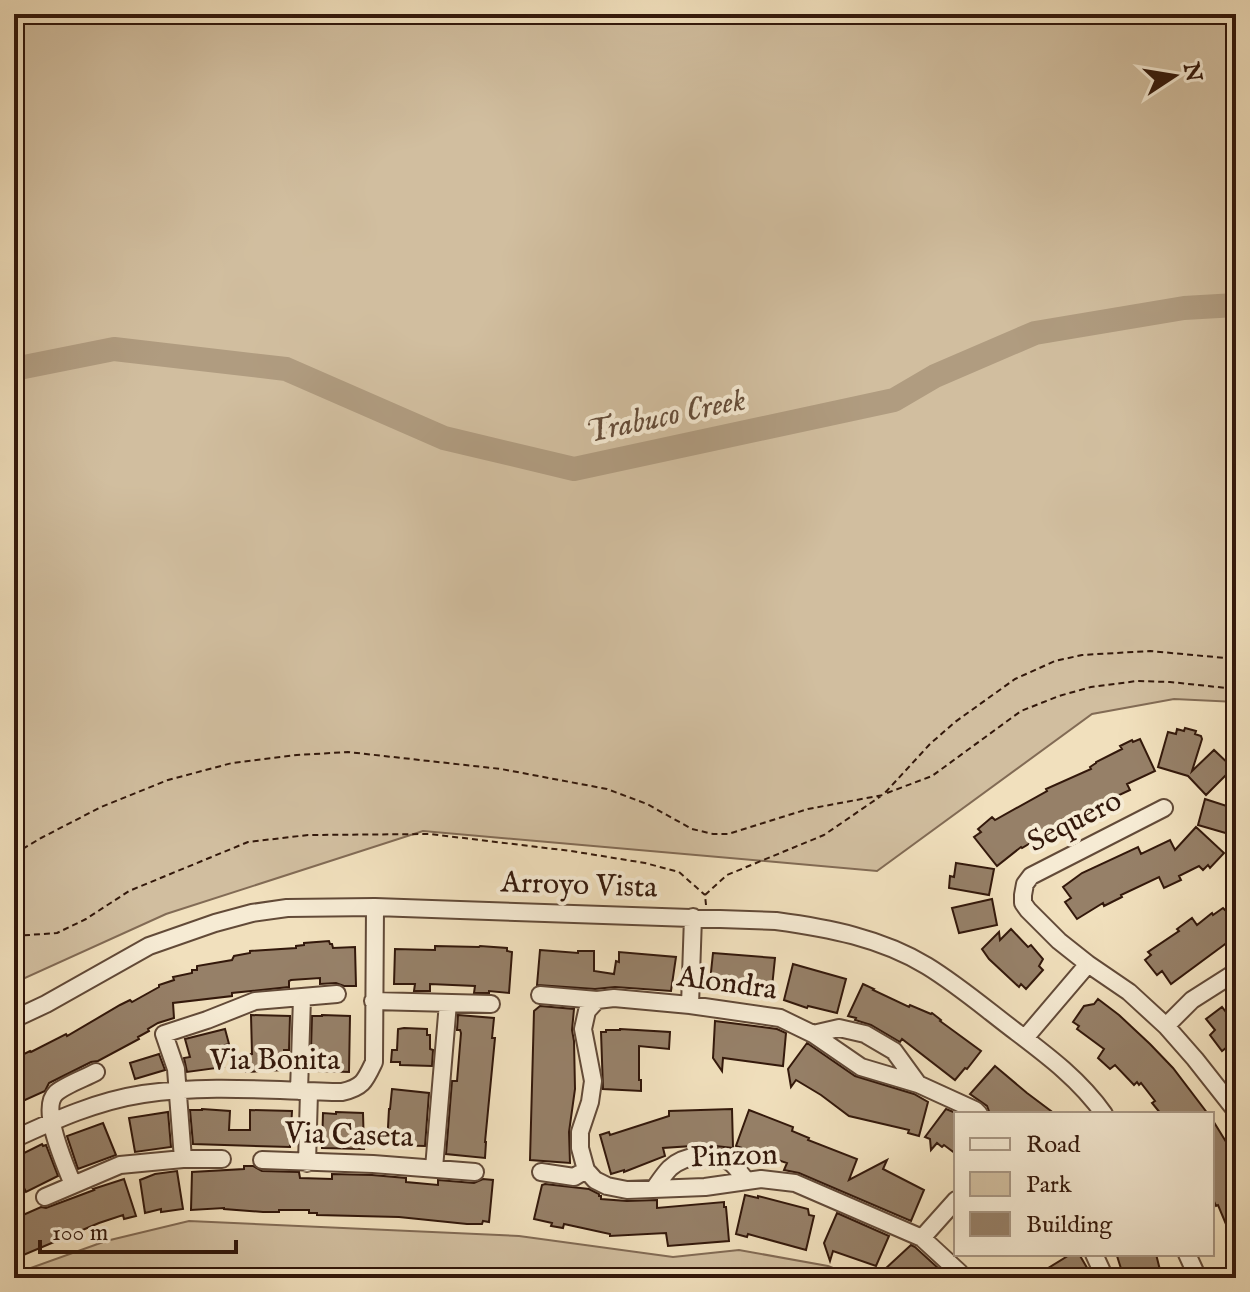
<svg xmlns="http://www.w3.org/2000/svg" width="1250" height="1292" font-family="'IM FELL English',serif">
<rect width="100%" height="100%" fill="#f1e0bd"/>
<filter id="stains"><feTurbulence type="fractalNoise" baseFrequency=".0025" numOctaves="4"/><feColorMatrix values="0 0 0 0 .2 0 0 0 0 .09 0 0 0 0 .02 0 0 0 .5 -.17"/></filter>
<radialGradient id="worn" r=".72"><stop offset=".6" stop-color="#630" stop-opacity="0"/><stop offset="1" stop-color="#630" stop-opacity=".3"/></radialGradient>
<path fill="#d1be9f" stroke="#826b55" stroke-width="2" d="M14,14H1236V702L1174,699L1092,714L877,871L423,831L166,914L14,983Z
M189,1221L519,1236L673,1257L739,1250L828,1266L859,1278H14V1274L106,1241Z"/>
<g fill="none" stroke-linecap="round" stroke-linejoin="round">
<path stroke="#b09c80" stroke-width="24" d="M14,369L114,349L286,369L444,438L574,469L894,400L935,376L1035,333L1184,308L1236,305"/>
</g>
<path fill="#968068" stroke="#33180b" stroke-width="2" d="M1185,728L1196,731L1195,734L1201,736L1202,739L1192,771L1214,750L1233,768L1206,795L1188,776L1158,767L1168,732L1176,734L1177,729L1184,731Z
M1140,739L1155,771L1127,784L1130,790L1102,803L1104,808L1079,818L1052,833L1051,831L1022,848L1021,847L997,866L974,837L981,832L978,829L992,817L995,820L1047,791L1046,789L1091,769L1090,767L1096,763V762L1122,749L1120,746L1132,740L1133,742Z
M1205,799L1236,809V823L1234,830L1231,829L1229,834L1198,825Z
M1196,827L1224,853L1210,868L1208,865L1203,870L1199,866L1179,876L1181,880L1164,888L1159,877L1121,895L1122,897L1104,906L1103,903L1077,919L1065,902L1071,898L1063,887L1082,873L1138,847L1141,854L1170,840L1175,850Z
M956,863L994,869L989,895L949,888L950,876L954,877Z
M992,899L997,925L959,933L952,908Z
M1236,905V936L1171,984L1162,971L1157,975L1145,960L1151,955L1148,952L1179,931L1177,929L1192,918L1197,925L1212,913L1213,915L1223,908L1225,910Z
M1011,929L1028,947L1031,945L1043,959L1039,966L1043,970L1026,989L1021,984L1019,987L989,959L982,949L999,932L1000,940Z
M329,941L330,944H332L333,948L355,947L356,986H344L336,983L320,984V978L291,980L289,981V987L232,993V996L173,1003L174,1018L158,1023L148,1029L149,1031L138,1037L139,1039L98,1061L91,1062L49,1083L45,1091L14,1105V1059L30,1051L31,1052L66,1034L67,1036L120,1005L130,1000L132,1002L159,987V985L174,980L173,977L192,973V970H197V966L232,960L234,956L250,953V951L296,948V946L304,945V943Z
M435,946L479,947L480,946L507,948V951L512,952L509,993L489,991V993H474L475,986L430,984V991H414L415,984H394L395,949L435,950Z
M540,950L578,953V951H594V971L614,974L616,961L619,962V952L676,957L671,991L615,987L595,989L537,985Z
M713,953L775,958L771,997L712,991L711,972Z
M793,964L846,979L837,1013L808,1006L807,1008L784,1000Z
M863,984L874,989L873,990L909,1007L910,1005L931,1014L932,1013L941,1020L940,1021L981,1051L967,1069L965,1068L955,1080L902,1039L900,1042L871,1025L855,1020L856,1018L848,1016Z
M1098,999L1119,1015L1150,1044L1173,1068L1208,1114H1161L1152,1103L1155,1101L1141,1083L1139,1085L1137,1082L1134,1085L1115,1065L1110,1069L1098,1058L1104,1049L1077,1029L1079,1026L1073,1022L1084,1006L1094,1004Z
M1236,1004V1040L1222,1051L1210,1035L1215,1030L1206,1019L1222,1007L1226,1012Z
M540,1006L574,1009L572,1030L574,1041L575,1089L569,1132L570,1163L530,1160L534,1011Z
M251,1015L290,1016L289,1050H284V1070L246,1072V1054H252Z
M322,1015L350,1016L349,1072L316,1071V1050L311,1049L312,1016H322Z
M458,1015L494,1018L492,1038H495L485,1142H486L485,1158L446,1154L452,1081H457L461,1033L460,1030H457Z
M715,1021L777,1029L786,1033L783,1066L723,1058L722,1071L713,1058Z
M404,1028L427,1029V1035H430V1049L433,1050L432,1066L400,1065V1062H391L392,1050H397L398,1029Z
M225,1029L229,1044L221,1046L224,1067L187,1072L184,1058L190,1057L185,1039Z
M620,1029L670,1032L669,1049L639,1046V1080H641V1091L603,1089L601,1032H606V1030H620Z
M807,1043L855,1076L914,1094L928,1102L919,1136L908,1133L909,1130L849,1116L821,1095L796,1080L791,1087L788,1069Z
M159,1054L165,1070L135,1079L130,1063Z
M995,1066L1027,1093L1055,1114H990L987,1106L970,1094Z
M392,1089L429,1093L425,1146L387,1145L389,1109H390Z
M202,1109L230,1111L229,1130H250V1110L292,1111L290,1147L193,1144L190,1110H202Z
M732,1109L733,1148L707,1145L663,1148L665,1156L624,1172V1170L611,1174L600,1135L609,1132L610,1135L669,1116V1111Z
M946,1109L956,1113V1154L944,1145L942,1147L937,1143L931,1150L930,1139L925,1137Z
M749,1110L793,1127L792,1131L809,1138L808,1140L857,1159L849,1180L887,1160L883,1169L924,1190L911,1221L799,1173L784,1170L787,1163L736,1146Z
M168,1112L171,1147L135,1152L129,1118Z
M336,1112L363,1113L364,1149L322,1148L323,1113L336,1114Z
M1212,1119L1236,1158V1248L1218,1205L1216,1206L1212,1197Z
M103,1123L116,1155L78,1169L67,1136Z
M42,1144L43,1146L46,1145L58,1176L26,1192L19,1178L22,1177L14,1158Z
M244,1166H253L262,1171L299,1172L300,1178L332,1179V1174L372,1175L406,1178V1182L438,1185V1180L474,1183L483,1179L493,1180L489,1222L483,1221L482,1224H467L399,1217L317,1215V1213H309V1210H279V1212H263L224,1209V1208L191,1210L192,1172L244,1169Z
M177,1171L183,1209L161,1212V1209L145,1213L140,1180L155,1174Z
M124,1179L136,1216L124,1219L123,1215L99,1223L14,1259V1219L41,1207L46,1208L94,1190L93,1189Z
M545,1184L589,1189L599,1194V1196H601V1199L627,1201L657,1200V1208L724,1202V1207H726L729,1241L668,1246L666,1233L610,1236V1234L564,1224L563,1228L551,1226L552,1223L534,1219L542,1185Z
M745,1195L758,1198V1196L808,1209L809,1215L814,1216L806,1250L748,1234L747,1237L736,1234Z
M837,1213L889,1236L876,1266L833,1251L830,1261L824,1243Z
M911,1245L915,1247L949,1278H894L885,1269Z
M1071,1254H1079L1093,1278H1032Z
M1124,1254H1156L1162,1278H1124L1117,1256Z"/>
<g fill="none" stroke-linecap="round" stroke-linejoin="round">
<defs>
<path id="minor" d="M1164,808L1031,876L1025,884L1023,895V903L1028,910L1059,941L1088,964L1129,992L1166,1026L1195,1059L1236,1111
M540,995L597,1000L614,998L690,1005L780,1018L813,1034L861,1067L918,1084L975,1110L979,1114
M373,1001L491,1004
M690,1005L693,917
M14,1019L46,1004L149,946L215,923L252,913L287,908L375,907L776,921C828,928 881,938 927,966C958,985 986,1009 1015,1031C1048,1056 1080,1080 1104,1114
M1166,1026L1192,1000L1236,972
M813,1034L839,1028L865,1034L894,1051L918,1084
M1025,1038L1088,964
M299,1091L302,998
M14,1139C55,1120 97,1101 143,1094C209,1084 276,1091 342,1092C363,1087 365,1081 374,1062L375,907
M183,1159L176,1069L164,1034L207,1020L255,1001L337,994
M262,1160L373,1164L475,1172
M307,1163L309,1092
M434,1168L448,1003
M586,1170L580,1148V1132L590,1102L593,1081L583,1029L587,1011L597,1000
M541,1172L574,1177L586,1170L595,1180L607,1186L627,1190L705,1187L761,1179L795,1183L922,1238L960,1273
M73,1185C66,1166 39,1109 56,1093C65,1085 85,1078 96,1072
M654,1189C659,1182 664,1174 670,1168C684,1155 713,1151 730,1162C736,1166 741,1175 747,1181
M45,1197L120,1165L183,1159H222
M922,1238L956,1200
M1094,1254L1105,1278
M1187,1254L1198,1278"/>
</defs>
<use href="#minor" stroke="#624a38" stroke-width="20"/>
<path stroke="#33180b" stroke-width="2" stroke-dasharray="6 4" stroke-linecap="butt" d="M887,793L932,776L1021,711L1059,696L1091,687L1137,681L1170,682L1236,689
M14,854L41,838L101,807L168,780L232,763L297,755L348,752L501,769L607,789L647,804L692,829L713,834H728L808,809L883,795L930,744L955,722L1015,679L1055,661L1082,655L1150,651L1236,659
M706,905L705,895L727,875L824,835L881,796
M14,936L57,933L86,919L129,891L248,842L308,835L430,834L571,851L645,863L679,872L705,895"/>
<use href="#minor" stroke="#f6ebd4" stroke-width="16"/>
</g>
<g text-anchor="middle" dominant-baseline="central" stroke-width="8" stroke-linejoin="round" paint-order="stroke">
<g font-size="30" fill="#33180b" stroke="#f6ebd4">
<text transform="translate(1075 822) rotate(-27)">Sequero</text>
<text transform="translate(579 886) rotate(2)">Arroyo Vista</text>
<text transform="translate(727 984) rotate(8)">Alondra</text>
<text x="275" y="1061">Via Bonita</text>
<text transform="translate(349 1136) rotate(2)">Via Caseta</text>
<text transform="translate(734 1157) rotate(-2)">Pinzon</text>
</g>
<g font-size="32" font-style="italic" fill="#654d3a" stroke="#f6ebd4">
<text transform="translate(666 417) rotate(-12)">Trabuco Creek</text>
</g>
</g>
<rect width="1250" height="1292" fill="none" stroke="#f1e0bd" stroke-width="48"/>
<rect x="16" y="16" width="1218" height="1260" fill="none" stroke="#33180b" stroke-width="4"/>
<rect x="24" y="24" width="1202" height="1244" fill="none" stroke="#33180b" stroke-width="2"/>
<rect x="954" y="1112" width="260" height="144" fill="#f6ebd4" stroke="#a89784" stroke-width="2"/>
<rect x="970" y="1138" width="40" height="12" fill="#f6ebd4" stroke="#a89784" stroke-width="2"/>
<text x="1026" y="1152" font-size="24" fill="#33180b">Road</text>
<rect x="970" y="1172" width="40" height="24" fill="#d1be9f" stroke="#a89784" stroke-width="2"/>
<text x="1026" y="1192" font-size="24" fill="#33180b">Park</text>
<rect x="970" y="1212" width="40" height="24" fill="#968068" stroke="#a89784" stroke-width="2"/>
<text x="1026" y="1232" font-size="24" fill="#33180b">Building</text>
<g transform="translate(1174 76) rotate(78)" stroke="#f6ebd4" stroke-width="6" paint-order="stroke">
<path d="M0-6L14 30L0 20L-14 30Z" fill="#33180b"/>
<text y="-12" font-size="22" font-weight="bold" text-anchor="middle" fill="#33180b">N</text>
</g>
<path d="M40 1240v12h196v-12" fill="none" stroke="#33180b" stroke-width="4"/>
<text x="52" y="1240" font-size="24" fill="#33180b" stroke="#f6ebd4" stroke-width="6" paint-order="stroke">100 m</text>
<rect width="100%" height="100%" filter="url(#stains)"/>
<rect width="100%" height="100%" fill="url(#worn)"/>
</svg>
